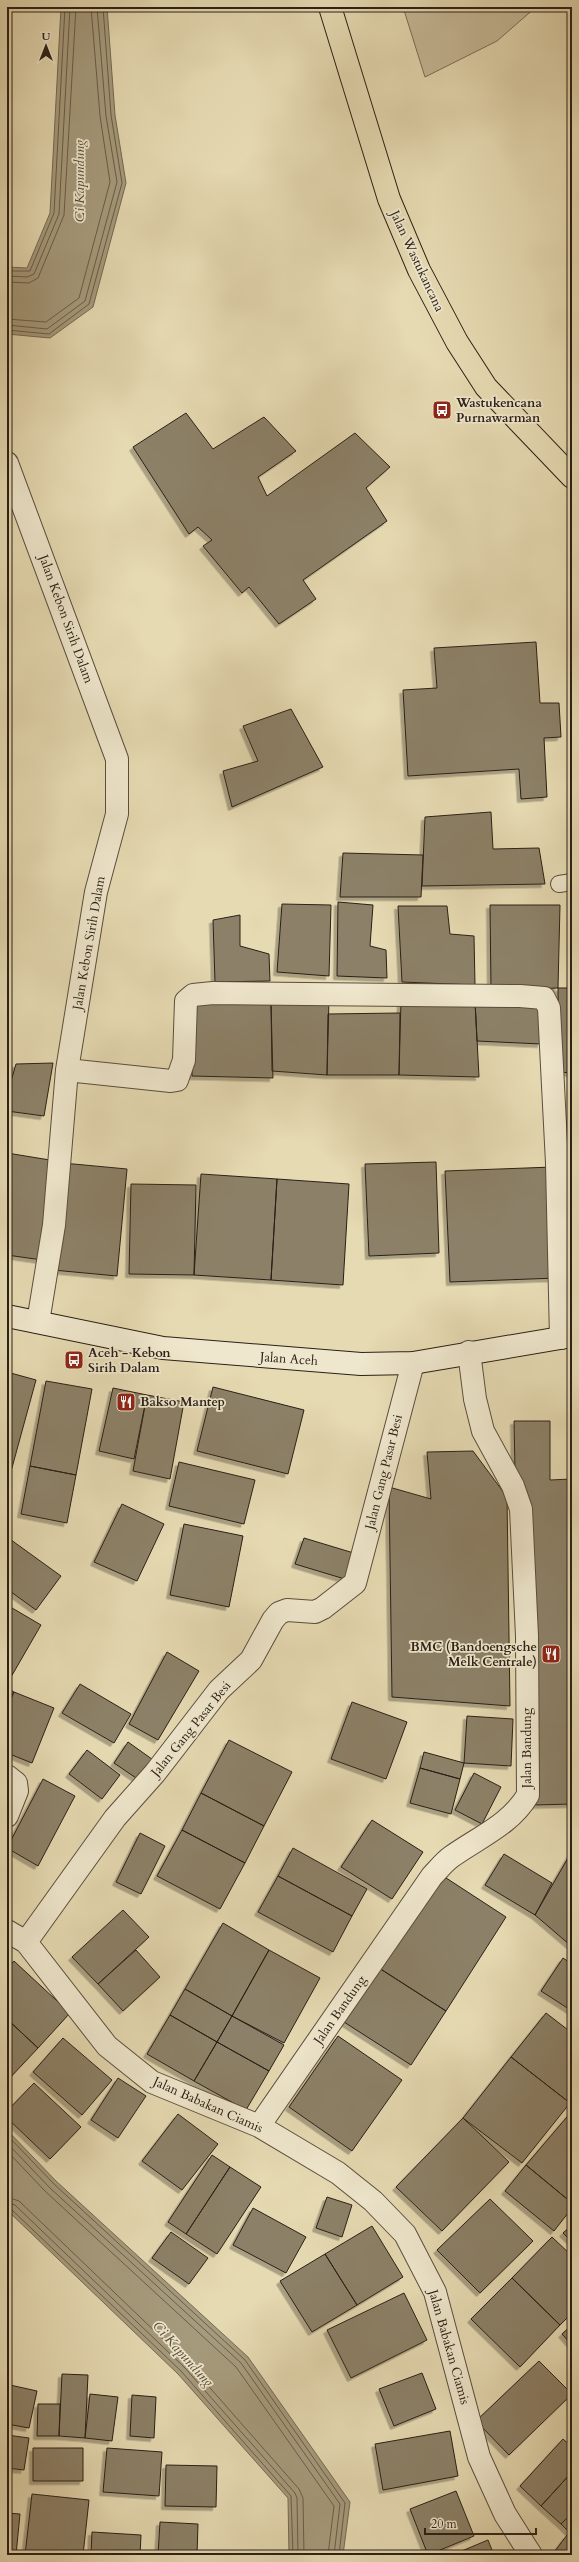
<svg xmlns="http://www.w3.org/2000/svg" width="579" height="2562" font-family="Cardo,serif">
<defs>
<filter id="shadow"><feDropShadow dx="-3.5" dy="3.5" stdDeviation="0" flood-color="#0004"/></filter>
</defs>
<rect width="100%" height="100%" fill="#e6dab2"/>
<filter id="stains"><feTurbulence type="fractalNoise" baseFrequency=".005" numOctaves="4"/><feColorMatrix values="0 0 0 0 .2 0 0 0 0 .09 0 0 0 0 .02 0 0 0 .5 -.17"/></filter>
<radialGradient id="worn" r=".72"><stop offset=".6" stop-color="#630" stop-opacity="0"/><stop offset="1" stop-color="#630" stop-opacity=".3"/></radialGradient>
<path fill="#c6ba98" stroke="#786d58" d="M403,7H536L497,41L425,77Z"/>
<path fill="#a69b7d" stroke="#746a54" d="M61,7H107L115,115L126,183L93,307L50,338L7,334V267L27,268L50,213Z
M7,2130L56,2181L248,2357L350,2502L343,2555H289L288,2498L178,2374L7,2210Z"/>
<g fill="none" stroke-linecap="round" stroke-linejoin="round">
<path stroke="#685e4a" stroke-width="1" d="M7,271H30L54,213L65,7
M7,276L27,277L34,274L59,214L70,7
M7,282L29,283L38,278L64,215L76,7
M7,319L46,322L79,298L110,182L100,116L91,7
M7,325L47,329L85,301L117,182L106,116L97,7
M7,330L49,334L89,304L122,183L111,115L103,7
M7,2135L54,2184L245,2360L345,2503L339,2555
M7,2143L50,2188L241,2363L340,2504L334,2555
M7,2151L46,2192L236,2367L334,2506L328,2555
M7,2197L19,2201L189,2364L299,2489L303,2498L304,2555
M7,2203L15,2205L185,2368L295,2493L297,2498L298,2555
M7,2208L11,2209L181,2371L291,2496L293,2555"/>
</g>
<path fill="#8c8168" stroke="#2a2017" filter="url(#shadow)" d="M186,413L213,449L264,417L296,451L258,477L267,496L355,433L390,467L366,488L387,521L303,580L316,599L279,624L249,587L242,593L203,546L212,540L198,527L189,534L133,447Z
M536,642L540,703H559L561,737L544,738L547,797L521,799L519,769L408,776L403,690L437,688L434,648Z
M291,709L323,767L232,807L223,771L258,761L243,726Z
M491,812L493,849L539,848L545,884L422,886L425,817Z
M343,853L423,855L421,897H340Z
M338,902L373,905L370,946L386,950L387,978L337,976Z
M282,904L331,905L329,976L277,972Z
M490,905H560L558,988L491,990Z
M398,906H447L450,934L474,936L475,985L402,982Z
M240,915V946L269,954L270,981L215,982L213,920Z
M558,988H572V1073L559,1072Z
M329,998L327,1075L272,1071L271,1003Z
M401,1000L475,1001L479,1077L399,1075Z
M475,1001L541,1003V1044L477,1041Z
M271,1003L273,1078L192,1076V1004Z
M400,1013L399,1075H327L328,1014Z
M53,1063L44,1116L7,1111V1095L16,1064Z
M7,1153L56,1161L42,1260L7,1255Z
M436,1162L439,1253L369,1256L365,1164Z
M63,1163L127,1169L117,1276L53,1270Z
M562,1164H572V1261H563Z
M553,1167L557,1278L450,1282L445,1171Z
M201,1174L277,1179L271,1280L194,1275Z
M277,1179L349,1184L343,1285L271,1280Z
M131,1184L196,1185L194,1275L129,1274Z
M7,1372L36,1380L7,1486Z
M46,1381L92,1389L76,1475L30,1466Z
M213,1387L304,1410L288,1474L197,1451Z
M113,1388L147,1395L134,1459L99,1451Z
M147,1395L184,1402L170,1479L133,1471Z
M514,1421H550V1480L572,1479V1804L535,1805L526,1503L515,1471Z
M473,1451L507,1497L510,1706L392,1697L389,1487L431,1499L427,1452Z
M179,1462L255,1480L244,1524L169,1506Z
M30,1466L76,1475L67,1523L21,1514Z
M122,1504L164,1524L137,1581L94,1562Z
M184,1524L243,1536L229,1607L170,1595Z
M7,1537L61,1576L36,1610L7,1589Z
M304,1538L357,1554L348,1580L295,1564Z
M7,1605L41,1625L7,1684Z
M167,1652L199,1671L158,1740L129,1724Z
M80,1684L131,1714L114,1743L62,1713Z
M7,1688L14,1692L7,1704Z
M14,1692L54,1708L32,1763L7,1753V1709Z
M352,1702L407,1722L386,1779L331,1759Z
M467,1716L513,1719L511,1766L464,1763Z
M229,1740L292,1772L264,1826L201,1793Z
M128,1742L156,1762L142,1782L114,1763Z
M87,1750L120,1775L102,1799L69,1774Z
M424,1752L464,1763L460,1779L420,1768Z
M420,1768L460,1779L451,1814L410,1803Z
M474,1773L501,1787L482,1824L455,1810Z
M43,1779L75,1796L38,1866L7,1848Z
M201,1793L264,1826L245,1863L182,1830Z
M372,1820L423,1852L392,1899L341,1867Z
M182,1830L245,1863L220,1909L157,1876Z
M140,1833L165,1846L141,1894L116,1882Z
M293,1848L367,1889L352,1916L278,1876Z
M572,1851V1941L570,1945L535,1915Z
M504,1854L552,1883L535,1915L485,1885Z
M440,1874L506,1917L446,2011L379,1968Z
M278,1876L352,1916L333,1952L258,1912Z
M123,1910L149,1937L98,1984L72,1957Z
M223,1923L269,1950L232,2016L185,1989Z
M136,1950L160,1977L123,2011L98,1984Z
M269,1950L320,1978L284,2043L232,2016Z
M563,1958L572,1964V2011L541,1991Z
M14,1961L70,2013L38,2048L7,2019V1969Z
M379,1968L446,2011L411,2065L344,2022Z
M185,1989L232,2016L217,2042L170,2015Z
M546,2013L572,2033V2100L570,2103L511,2057Z
M170,2015L217,2042L194,2081L147,2054Z
M232,2016L284,2045L269,2071L217,2042Z
M7,2019L38,2048L7,2081Z
M338,2036L402,2080L352,2151L289,2107Z
M63,2038L112,2080L82,2115L33,2072Z
M217,2042L269,2071L246,2110L194,2081Z
M511,2057L570,2103L522,2163L463,2118Z
M118,2078L146,2096L118,2138L91,2120Z
M34,2083L81,2127L50,2159L7,2118V2111Z
M572,2111V2203L526,2165Z
M178,2114L218,2144L182,2190L142,2161Z
M463,2118L509,2162L442,2231L396,2187Z
M212,2155L230,2167L186,2234L168,2222Z
M526,2165L572,2203V2208L554,2231L505,2191Z
M230,2167L261,2187L217,2254L186,2234Z
M327,2197L352,2205L342,2237L316,2228Z
M490,2199L533,2241L480,2293L437,2250Z
M253,2208L306,2237L286,2273L233,2245Z
M572,2225V2242L563,2233Z
M372,2226L403,2277L357,2305L325,2254Z
M171,2232L208,2258L189,2284L152,2258Z
M552,2237L572,2256V2313L560,2325L512,2278Z
M325,2254L357,2305L312,2332L280,2281Z
M512,2278L560,2325L520,2367L471,2319Z
M404,2293L427,2340L351,2378L327,2330Z
M572,2325V2345L562,2334Z
M539,2361L572,2394L509,2455L476,2421Z
M422,2373L436,2409L394,2426L379,2389Z
M62,2374L88,2375L85,2438L59,2436Z
M10,2385L37,2391L29,2428L7,2424Z
M90,2394L118,2397L112,2441L85,2438Z
M132,2395L156,2397L154,2438L130,2436Z
M38,2404H60L59,2436H37Z
M450,2431L458,2476L383,2490L375,2444Z
M7,2435L29,2438L24,2470L7,2468Z
M563,2439L572,2447V2472L541,2506L520,2486Z
M33,2448H83V2481H33Z
M107,2448L162,2452L159,2496L103,2492Z
M166,2465L217,2466L216,2507L165,2506Z
M572,2472V2513L561,2524L541,2506Z
M456,2491L474,2536L428,2555L410,2509Z
M32,2494L89,2500L83,2555H25Z
M7,2513L20,2514L16,2555H7Z
M572,2513V2535L561,2524Z
M160,2522L198,2524L197,2555H158Z
M92,2532L141,2535L140,2555H91Z
M567,2535L572,2539V2555H552Z
M488,2540L494,2555H452Z"/>
<g fill="none" stroke-linecap="round" stroke-linejoin="round">
<defs>
<path id="lane" d="M559,884L572,882"/>
<path id="street" d="M7,463L117,759V814L96,892L67,1070L54,1225L38,1322
M67,1070L171,1081L177,1080L184,1060L186,1001L193,995L213,993L520,996L544,998L549,1008L557,1163L561,1338
M7,1776L16,1783L17,1791L7,1816
M7,1931L26,1942L107,2046L152,2082L259,2126L338,2173L373,2201L405,2234L435,2292L479,2457L505,2514L531,2555
M26,1942L115,1818L155,1773L219,1690L251,1660L273,1620L279,1613L287,1610L315,1612L323,1608L355,1583L413,1363
M259,2126L432,1876C438,1870 444,1862 451,1857C479,1837 510,1825 528,1795L527,1636L521,1509L513,1486L483,1431L475,1399L469,1352"/>
<path id="secondary" d="M7,1316L163,1348L361,1364L413,1363L572,1336"/>
<path id="primary" d="M330,7L389,199L419,270L457,342L486,387L572,477"/>
</defs>
<use href="#lane" stroke="#594e3e" stroke-width="18"/>
<use href="#street" stroke="#594e3e" stroke-width="24"/>
<use href="#secondary" stroke="#2a2017" stroke-width="24"/>
<use href="#primary" stroke="#2a2017" stroke-width="24"/>
<use href="#lane" stroke="#efe7cd" stroke-width="16"/>
<use href="#street" stroke="#efe7cd" stroke-width="22"/>
<use href="#secondary" stroke="#efe7cd" stroke-width="22"/>
<use href="#primary" stroke="#e6dab2" stroke-width="22"/>
</g>
<defs>
<symbol id="bus-square" viewBox="-11 -11 22 22"><rect x="-9" y="-9" width="18" height="18" rx="4" fill="#8f2418" stroke="#efe7cd"/><path d="M-5-6H5V4H4V6H2V4H-2V6H-4V4H-5ZM-3.5-4V0h7V-4ZM-3.5 1.2v1.5H-2V1.2ZM2 1.2v1.5H3.5V1.2Z" fill="#fff"/></symbol>
<symbol id="restaurant-square" viewBox="-11 -11 22 22"><rect x="-9" y="-9" width="18" height="18" rx="4" fill="#8f2418" stroke="#efe7cd"/><path d="M-5-6h1v4h1v-4h1v4h1v-4h1v5L-1.5 .5V6h-2V.5L-5-1ZM5-6V6H3V1.5H1.5Q1.5-4 5-6Z" fill="#fff"/></symbol>
</defs>
<g fill-rule="evenodd">
<use href="#bus-square" x="431" y="399" width="22" height="22"/>
<use href="#bus-square" x="63" y="1349" width="22" height="22"/>
<use href="#restaurant-square" x="115" y="1391" width="22" height="22"/>
<use href="#restaurant-square" x="540" y="1643" width="22" height="22"/>
</g>
<g text-anchor="middle" dominant-baseline="central" stroke-width="3.5" stroke-linejoin="round" paint-order="stroke">
<g font-size="13" fill="#2a2017" stroke="#efe7cd">
<text transform="translate(417 261) rotate(65)">Jalan Wastukancana</text>
<text transform="translate(66 619) rotate(70)">Jalan Kebon Sirih Dalam</text>
<text transform="translate(89 943) rotate(-80)">Jalan Kebon Sirih Dalam</text>
<text transform="translate(289 1359) rotate(4)">Jalan Aceh</text>
<text transform="translate(384 1472) rotate(-76)">Jalan Gang Pasar Besi</text>
<text transform="translate(191 1729) rotate(-51)">Jalan Gang Pasar Besi</text>
<text transform="translate(527 1748) rotate(-90)">Jalan Bandung</text>
<text transform="translate(340 2010) rotate(-55)">Jalan Bandung</text>
<text transform="translate(208 2105) rotate(24)">Jalan Babakan Ciamis</text>
<text transform="translate(449 2347) rotate(74)">Jalan Babakan Ciamis</text>
</g>
<g font-size="13" font-weight="bold" fill="#2a2017" stroke="#efe7cd" text-anchor="start">
<text x="456" y="403">Wastukencana<tspan x="456" dy="15">Purnawarman</tspan></text>
<text x="88" y="1353">Aceh - Kebon<tspan x="88" dy="15">Sirih Dalam</tspan></text>
<text x="140" y="1402">Bakso Mantep</text>
<text x="537" y="1647" text-anchor="end">BMC (Bandoengsche<tspan x="537" dy="15">Melk Centrale)</tspan></text>
</g>
<g font-size="14" font-style="italic" fill="#554b3b" stroke="#efe7cd">
<text transform="translate(79 181) rotate(-90)">Ci Kapundung</text>
<text transform="translate(183 2354) rotate(48)">Ci Kapundung</text>
</g>
</g>
<rect width="579" height="2562" fill="none" stroke="#e6dab2" stroke-width="24"/>
<rect x="8" y="8" width="563" height="2546" fill="none" stroke="#2a2017" stroke-width="2"/>
<rect x="12" y="12" width="555" height="2538" fill="none" stroke="#2a2017"/>
<g transform="translate(46 46)" stroke="#efe7cd" stroke-width="3" paint-order="stroke">
<path d="M0-3L7 15L0 10L-7 15Z" fill="#2a2017"/>
<text y="-6" font-size="11" font-weight="bold" text-anchor="middle" fill="#2a2017">U</text>
</g>
<path d="M425 2528v6h111v-6" fill="none" stroke="#2a2017" stroke-width="2"/>
<text x="431" y="2528" font-size="12" fill="#2a2017" stroke="#efe7cd" stroke-width="3" paint-order="stroke">20 m</text>
<rect width="100%" height="100%" filter="url(#stains)"/>
<rect width="100%" height="100%" fill="url(#worn)"/>
</svg>
